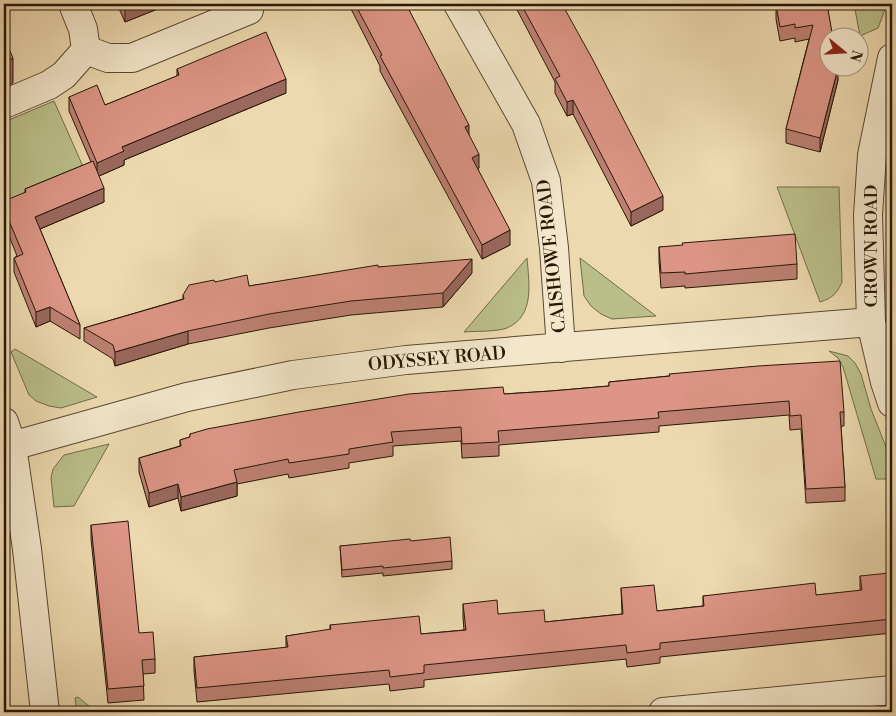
<svg xmlns="http://www.w3.org/2000/svg" width="896" height="716" font-family="'Libre Bodoni',serif">
<rect width="100%" height="100%" fill="#edd9af"/>
<filter id="stains"><feTurbulence type="fractalNoise" baseFrequency=".004" numOctaves="4"/><feColorMatrix values="0 0 0 0 .2 0 0 0 0 .09 0 0 0 0 .02 0 0 0 .5 -.17"/></filter>
<radialGradient id="worn" r=".72"><stop offset=".6" stop-color="#630" stop-opacity="0"/><stop offset="1" stop-color="#630" stop-opacity=".3"/></radialGradient>
<path fill="#babf89" stroke="#716c48" d="M854,4H887L878,28L860,36Z
M54,101L85,171L4,205V122Z
M777,187H839L842,282C837,293 833,298 820,302Z
M527,258C529,283 535,316 507,328C496,332 475,331 464,332Z
M580,258L656,316L612,319L601,314L591,306L584,296Z
M15,349L97,397L61,408L49,406L36,401L29,395L11,352Z
M829,351L848,356L855,363L861,374L871,409L892,462V479H876L843,367L838,358Z
M109,444L74,506L54,507L51,478L53,469L64,455Z
M78,697L96,712H77L75,698Z"/>
<g fill="none" stroke-linecap="round" stroke-linejoin="round">
<defs>
<path id="minor" d="M458,4L526,124L546,181L554,248L561,348
M86,50L108,58H132L249,10
M892,58L872,155L868,215L871,322L885,382L892,403
M4,104L49,85L64,75L86,50L83,29L73,4
M4,422L12,446L27,549L45,712
M12,446L187,397L293,375L406,360L871,322
M663,712L892,690"/>
</defs>
<use href="#minor" stroke="#594831" stroke-width="30"/>
<use href="#minor" stroke="#f3e6cb" stroke-width="28"/>
</g>
<path fill="#bd8073" stroke="#281807" d="M117,4H170L125,22Z
M344,4H406L469,136L479,168L478,169L510,245L482,259L380,71V66L349,5L346,7Z
M514,4H562L663,210L631,226L573,114L567,116L555,93V82Z
M827,4L838,80L820,152L786,143V129L809,39L795,42V38L780,41L776,19V5Z
M177,69L286,93L124,160V165L99,176L104,202L40,229L80,325V339L50,321L36,327L14,272V258L17,256L4,223V209L25,192V189L91,162L69,111V97L105,105L177,76Z
M659,247L797,264V279L685,288V286L661,288L659,261Z
M378,267L472,273L443,307L351,315L269,328L188,344L115,366L113,359L84,341V328L183,299V295L215,282L249,286Z
M669,376L844,412V426H841L845,487V501L806,503L801,429L790,430L789,415L659,426V432L499,445V456L462,458L461,441L393,446V456L349,463V468L289,478L288,474L237,484V496L181,511L178,498L149,507L139,472V458L180,446V440L190,437V434L504,394L551,391L609,386V382Z
M91,525L139,633L155,659V673L143,674L144,700L108,703L91,539Z
M411,541L452,561V569L383,576V573L342,577L340,546Z
M860,576L890,588L892,587V633L660,657V663L627,667L626,659L424,680V687L390,691L389,684L197,702L194,671V657L286,648V636L330,630V625L421,634L464,630L463,618V604L498,614L545,622L622,614L621,588L657,611L703,606V596L816,595L860,591Z"/>
<path fill="#9a685e" stroke="#281807" d="M136,4H170L125,22V8Z
M13,58V83L4,87V62Z
M838,68V80L820,152V138Z
M286,79V93L124,160V165L97,177V163L122,147Z
M573,100V114L567,116V102Z
M469,125V139L465,127Z
M479,154V168L472,172V158Z
M104,188V202L35,231V217Z
M663,196V210L631,226V212Z
M510,230V245L482,259V245Z
M472,259V273L443,307V293Z
M50,307V321L36,327V312Z
M188,331V344L115,366V352Z
M237,482V496L181,511V497Z
M178,484V498L149,507V493Z"/>
<path fill="#dc9586" stroke="#281807" d="M123,4H136L125,8Z
M355,4H406L469,125L465,127L479,154L472,158L510,230L482,245L380,56L382,55Z
M521,4H562L593,60L663,196L631,212L573,100L567,102L555,79L560,76Z
M781,4H827L833,38H828V68H838L820,138L786,129L813,25L795,28V24L780,27L776,5Z
M266,32L286,79L122,147L124,151L97,163L69,97L97,85L105,105L179,75L177,69Z
M4,37L13,58L4,62Z
M93,161L104,188L35,217L80,325L50,307L36,312L14,258L23,254L4,209V201L26,192L25,189Z
M795,234L797,264L685,274V272L661,273L659,247L683,245L682,243Z
M472,259L443,293L351,301L269,314L188,331L115,352L113,345L84,328L184,299L183,295L189,285L214,280L215,282L247,275L249,286L378,265V267Z
M840,361L844,412H840L845,487L806,489L801,415L790,416L789,401L658,412L659,418L498,431L499,442L462,444L461,427L391,432L393,442L349,449V454L289,463L288,459L234,470L237,482L181,497L178,484L149,493L139,458L181,446L180,440L190,437V434L207,429L299,412L409,394L503,387L504,394L551,391L609,386V382L670,376L669,374L758,366Z
M128,521L139,633L153,632L155,659L142,660L144,686L108,689L91,525Z
M450,537L452,561L383,568V566L342,570L340,546L410,539L411,541Z
M889,573L890,588L892,587V619L660,643V649L627,653L626,645L424,665V673L390,677L389,670L197,688L194,657L288,647L286,636L331,629L330,625L419,616L421,634L466,630L463,604L497,600L498,614L544,610L545,622L623,614L621,588L654,585L657,611L704,606L703,596L815,583L816,595L862,590L860,576Z"/>
<g text-anchor="middle" dominant-baseline="central" stroke-width="4.5" stroke-linejoin="round" paint-order="stroke">
<g font-size="18" fill="#281807" stroke="#f3e6cb">
<text transform="translate(871 246) rotate(-90)">CROWN ROAD</text>
<text transform="translate(552 256) rotate(-96)">CAISHOWE ROAD</text>
<text transform="translate(437 359) rotate(-5)">ODYSSEY ROAD</text>
</g>
</g>
<rect width="896" height="716" fill="none" stroke="#edd9af" stroke-width="20"/>
<rect x="5" y="5" width="886" height="706" fill="none" stroke="#281807" stroke-width="2.5"/>
<rect x="10" y="10" width="876" height="696" fill="none" stroke="#281807"/>
<g transform="translate(844 52) rotate(108)"><circle r="24" fill="#f3e6cb" stroke="#a2947d"/>
<path d="M0-4L9 19L0 12L-9 19Z" fill="#8f2418"/>
<text y="-8" font-size="14" font-weight="bold" text-anchor="middle" fill="#281807">N</text>
</g>
<rect width="100%" height="100%" filter="url(#stains)"/>
<rect width="100%" height="100%" fill="url(#worn)"/>
</svg>
